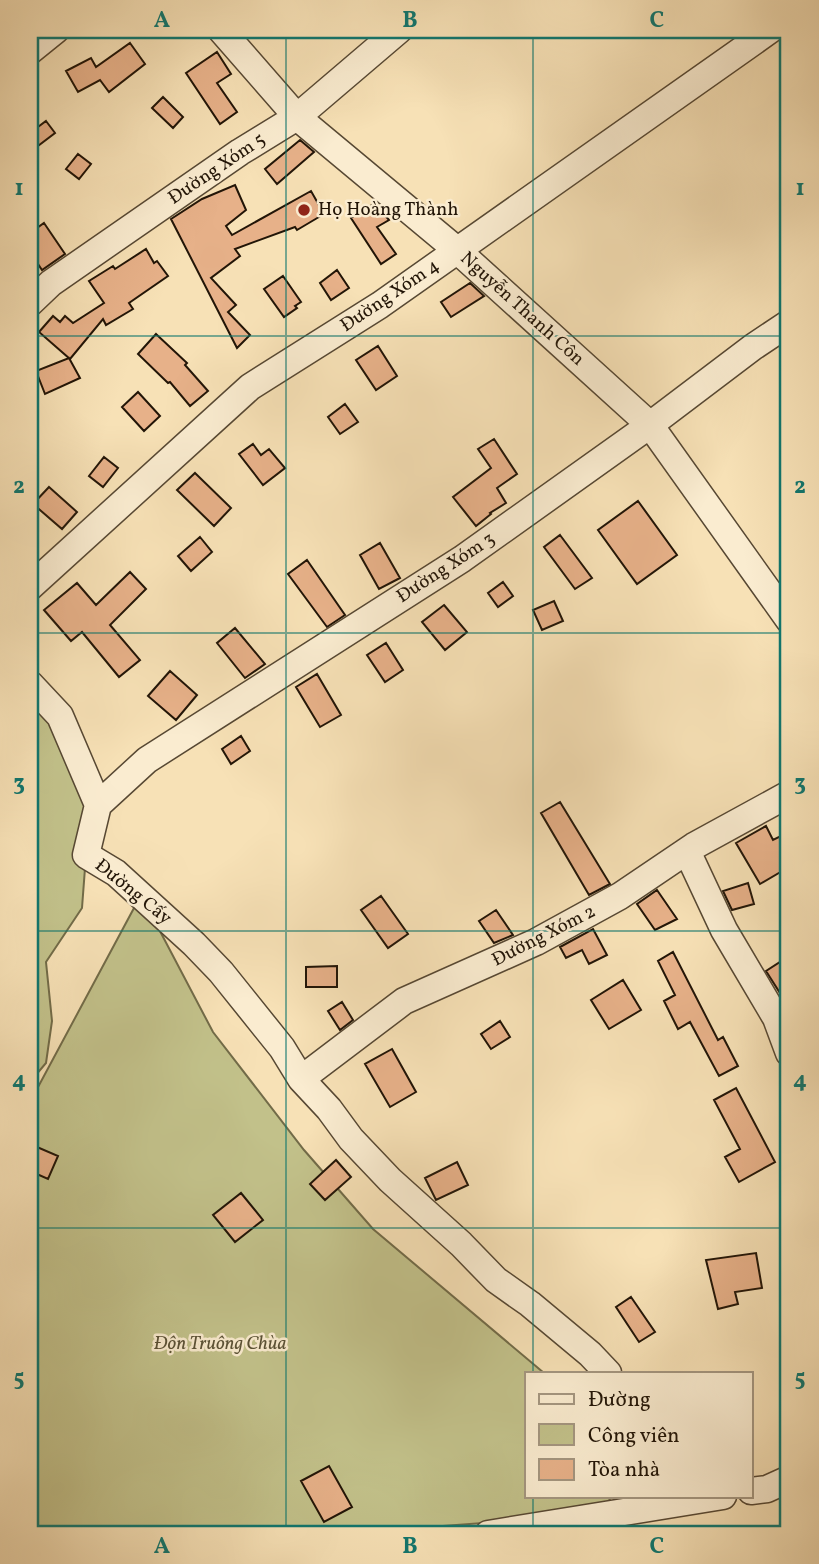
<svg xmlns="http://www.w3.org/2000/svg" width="819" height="1564" font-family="Vollkorn,serif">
<rect width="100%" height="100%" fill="#f7e1b6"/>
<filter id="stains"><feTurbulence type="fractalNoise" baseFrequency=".00286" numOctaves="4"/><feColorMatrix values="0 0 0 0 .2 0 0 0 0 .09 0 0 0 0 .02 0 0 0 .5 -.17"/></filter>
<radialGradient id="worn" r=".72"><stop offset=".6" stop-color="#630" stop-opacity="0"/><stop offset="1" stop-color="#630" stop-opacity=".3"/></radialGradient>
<path fill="#c2c18a" stroke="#726b48" stroke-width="2" d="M30,684L98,805L86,855L82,908L46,962L52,1021L46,1063L30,1082Z
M141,895L213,1032L304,1150L373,1229L544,1373H527V1496H608L616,1513L336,1534H30V1102Z"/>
<path fill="#e7b189" stroke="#221507" stroke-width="2" d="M130,43L145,64L109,92L100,80L78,92L66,71L91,58L96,67Z
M217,52L231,74L217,83L237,112L220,124L186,73Z
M163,97L183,117L173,128L152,108Z
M46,121L55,133L30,152V133Z
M300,140L314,152L277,184L265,169Z
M78,154L91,164L79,179L66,169Z
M235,185L246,210L226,226L232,235L311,191L324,214L297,230L295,227L235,249L240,256L211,278L236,305L228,312L250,335L237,348L171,219L202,199Z
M375,203L389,220L377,227L396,254L381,264L351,218Z
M44,223L65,254L42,270L30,252V233Z
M146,249L154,263L157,261L168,276L129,303L133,309L106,325L103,319L70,359L39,332L53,316L60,322L65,316L73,323L104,303L89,281L113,266L115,269Z
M337,270L349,288L331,300L320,283Z
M283,276L301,302L295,306L297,308L284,317L264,289Z
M470,283L484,296L451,317L441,302Z
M156,334L187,363L185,365L208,391L190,406L170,382L168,383L138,354Z
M378,346L397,376L376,390L356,360Z
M69,358L80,378L45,394L36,371Z
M138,392L160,416L144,431L122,407Z
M345,404L358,422L340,434L328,417Z
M494,439L517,474L497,488L506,503L490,513L491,514L476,526L453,497L491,468L478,449Z
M253,444L261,455L269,449L285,468L263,485L239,454Z
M104,457L118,468L103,487L89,476Z
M195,473L231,508L214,526L177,490Z
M49,487L77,512L62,529L33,504Z
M638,501L677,555L637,584L598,530Z
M560,535L592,578L575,589L544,547Z
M200,537L212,552L191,571L178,556Z
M380,543L400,578L379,589L360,555Z
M307,560L345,615L327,627L288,574Z
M130,572L146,589L110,625L140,660L119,677L82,632L71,641L44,610L77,583L96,605Z
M503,582L513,596L498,607L488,593Z
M554,601L563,621L542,630L533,610Z
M444,605L467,632L445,650L422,622Z
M235,628L265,664L245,678L217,643Z
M386,643L403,670L385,682L367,655Z
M170,671L197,695L176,720L148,696Z
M317,674L341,715L320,727L296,687Z
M241,736L250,751L231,764L222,749Z
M560,802L610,884L589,895L541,813Z
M766,826L773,840L789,832V867L760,884L736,843Z
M748,883L754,904L732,910L723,891Z
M657,890L677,919L655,930L637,904Z
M381,896L408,934L388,948L361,910Z
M496,910L513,935L494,943L479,921Z
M593,929L607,955L589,964L582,950L566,958L560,947Z
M673,952L718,1040L723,1037L738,1066L719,1076L690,1022L678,1029L664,1001L675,995L658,961Z
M780,962L789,977V987L780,993L766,971Z
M337,966V987H306V967Z
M623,980L641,1010L609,1029L591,1000Z
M342,1002L353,1020L340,1030L328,1011Z
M500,1021L510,1037L491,1049L481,1034Z
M392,1049L416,1092L390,1107L365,1064Z
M736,1088L775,1162L739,1182L725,1157L740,1149L714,1100Z
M30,1144L58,1156L48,1179L30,1171Z
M336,1160L351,1177L325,1200L310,1184Z
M457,1162L468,1185L436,1200L425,1178Z
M241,1193L263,1220L235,1242L213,1215Z
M756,1253L762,1288L735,1292L738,1304L718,1309L706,1260Z
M631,1297L655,1332L639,1342L616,1307Z
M329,1466L352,1507L324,1522L301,1481Z"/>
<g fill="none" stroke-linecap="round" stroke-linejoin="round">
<defs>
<path id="minor" d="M221,30L297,117L458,251L650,425L789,620
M30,51L56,30
M30,303L51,283L240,152L297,117L399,30
M30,587L250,387L380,305L770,30
M30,684L60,716L98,805L86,855L116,873L194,944L221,972L282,1048L301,1079L329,1109L351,1139L390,1180L461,1244L496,1280L530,1304L590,1354L608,1373
M98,805L147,760L462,559L650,425L753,347L789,323
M687,851L724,930L776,1018L789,1053
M301,1079L404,1001L536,942L620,896L694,846L789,794
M751,1491L767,1489L789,1479
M488,1534L723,1496"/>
</defs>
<use href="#minor" stroke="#574833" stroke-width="29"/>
<use href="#minor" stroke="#faecd0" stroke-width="26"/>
</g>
<path fill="none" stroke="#0f766e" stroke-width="2" stroke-opacity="0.55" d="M286,30V1534M533,30V1373M30,336H789M30,633H789M30,931H789M30,1228H789M533,1496V1534"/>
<circle fill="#8f2418" stroke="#faecd0" stroke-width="2.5" cx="304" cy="210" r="7"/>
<g text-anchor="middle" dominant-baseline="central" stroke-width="5" stroke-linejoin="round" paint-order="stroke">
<g font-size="19" fill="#221507" stroke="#faecd0">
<text transform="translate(217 169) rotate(-34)">Đường Xóm 5</text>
<text transform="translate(390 296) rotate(-34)">Đường Xóm 4</text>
<text transform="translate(522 309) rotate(42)">Nguyễn Thanh Côn</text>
<text transform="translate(446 568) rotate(-33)">Đường Xóm 3</text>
<text transform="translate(133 892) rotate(39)">Đường Cấy</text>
<text transform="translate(544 936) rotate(-27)">Đường Xóm 2</text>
</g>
<g font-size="19" fill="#221507" stroke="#faecd0" text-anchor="start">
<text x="318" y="210">Họ Hoàng Thành</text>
</g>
<g font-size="19" font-style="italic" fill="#5a5135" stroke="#faecd0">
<text x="220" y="1344">Độn Truông Chùa</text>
</g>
</g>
<rect width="819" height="1564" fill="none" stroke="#f7e1b6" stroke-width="77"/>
<rect x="525" y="1372" width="228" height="126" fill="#faecd0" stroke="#a49680" stroke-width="2"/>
<rect x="539" y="1394" width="35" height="10" fill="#faecd0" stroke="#a49680" stroke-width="2"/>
<text x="588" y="1406" font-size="21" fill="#221507">Đường</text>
<rect x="539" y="1424" width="35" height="21" fill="#c2c18a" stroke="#a49680" stroke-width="2"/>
<text x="588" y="1442" font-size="21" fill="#221507">Công viên</text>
<rect x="539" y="1459" width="35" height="21" fill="#e7b189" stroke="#a49680" stroke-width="2"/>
<text x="588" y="1476" font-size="21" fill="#221507">Tòa nhà</text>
<rect x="38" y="38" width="742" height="1488" fill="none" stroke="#0f766e" stroke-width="2.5"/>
<g font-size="23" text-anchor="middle" font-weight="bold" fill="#0f766e">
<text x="162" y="27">A</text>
<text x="410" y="27">B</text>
<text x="657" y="27">C</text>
<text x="19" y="195">1</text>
<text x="800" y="195">1</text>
<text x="19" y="493">2</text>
<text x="800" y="493">2</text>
<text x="19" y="790">3</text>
<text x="800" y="790">3</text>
<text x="19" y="1087">4</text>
<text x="800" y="1087">4</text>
<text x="19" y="1385">5</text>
<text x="800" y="1385">5</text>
<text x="162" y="1553">A</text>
<text x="410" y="1553">B</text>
<text x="657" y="1553">C</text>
</g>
<rect width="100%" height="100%" filter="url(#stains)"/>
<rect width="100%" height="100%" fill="url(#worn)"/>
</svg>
